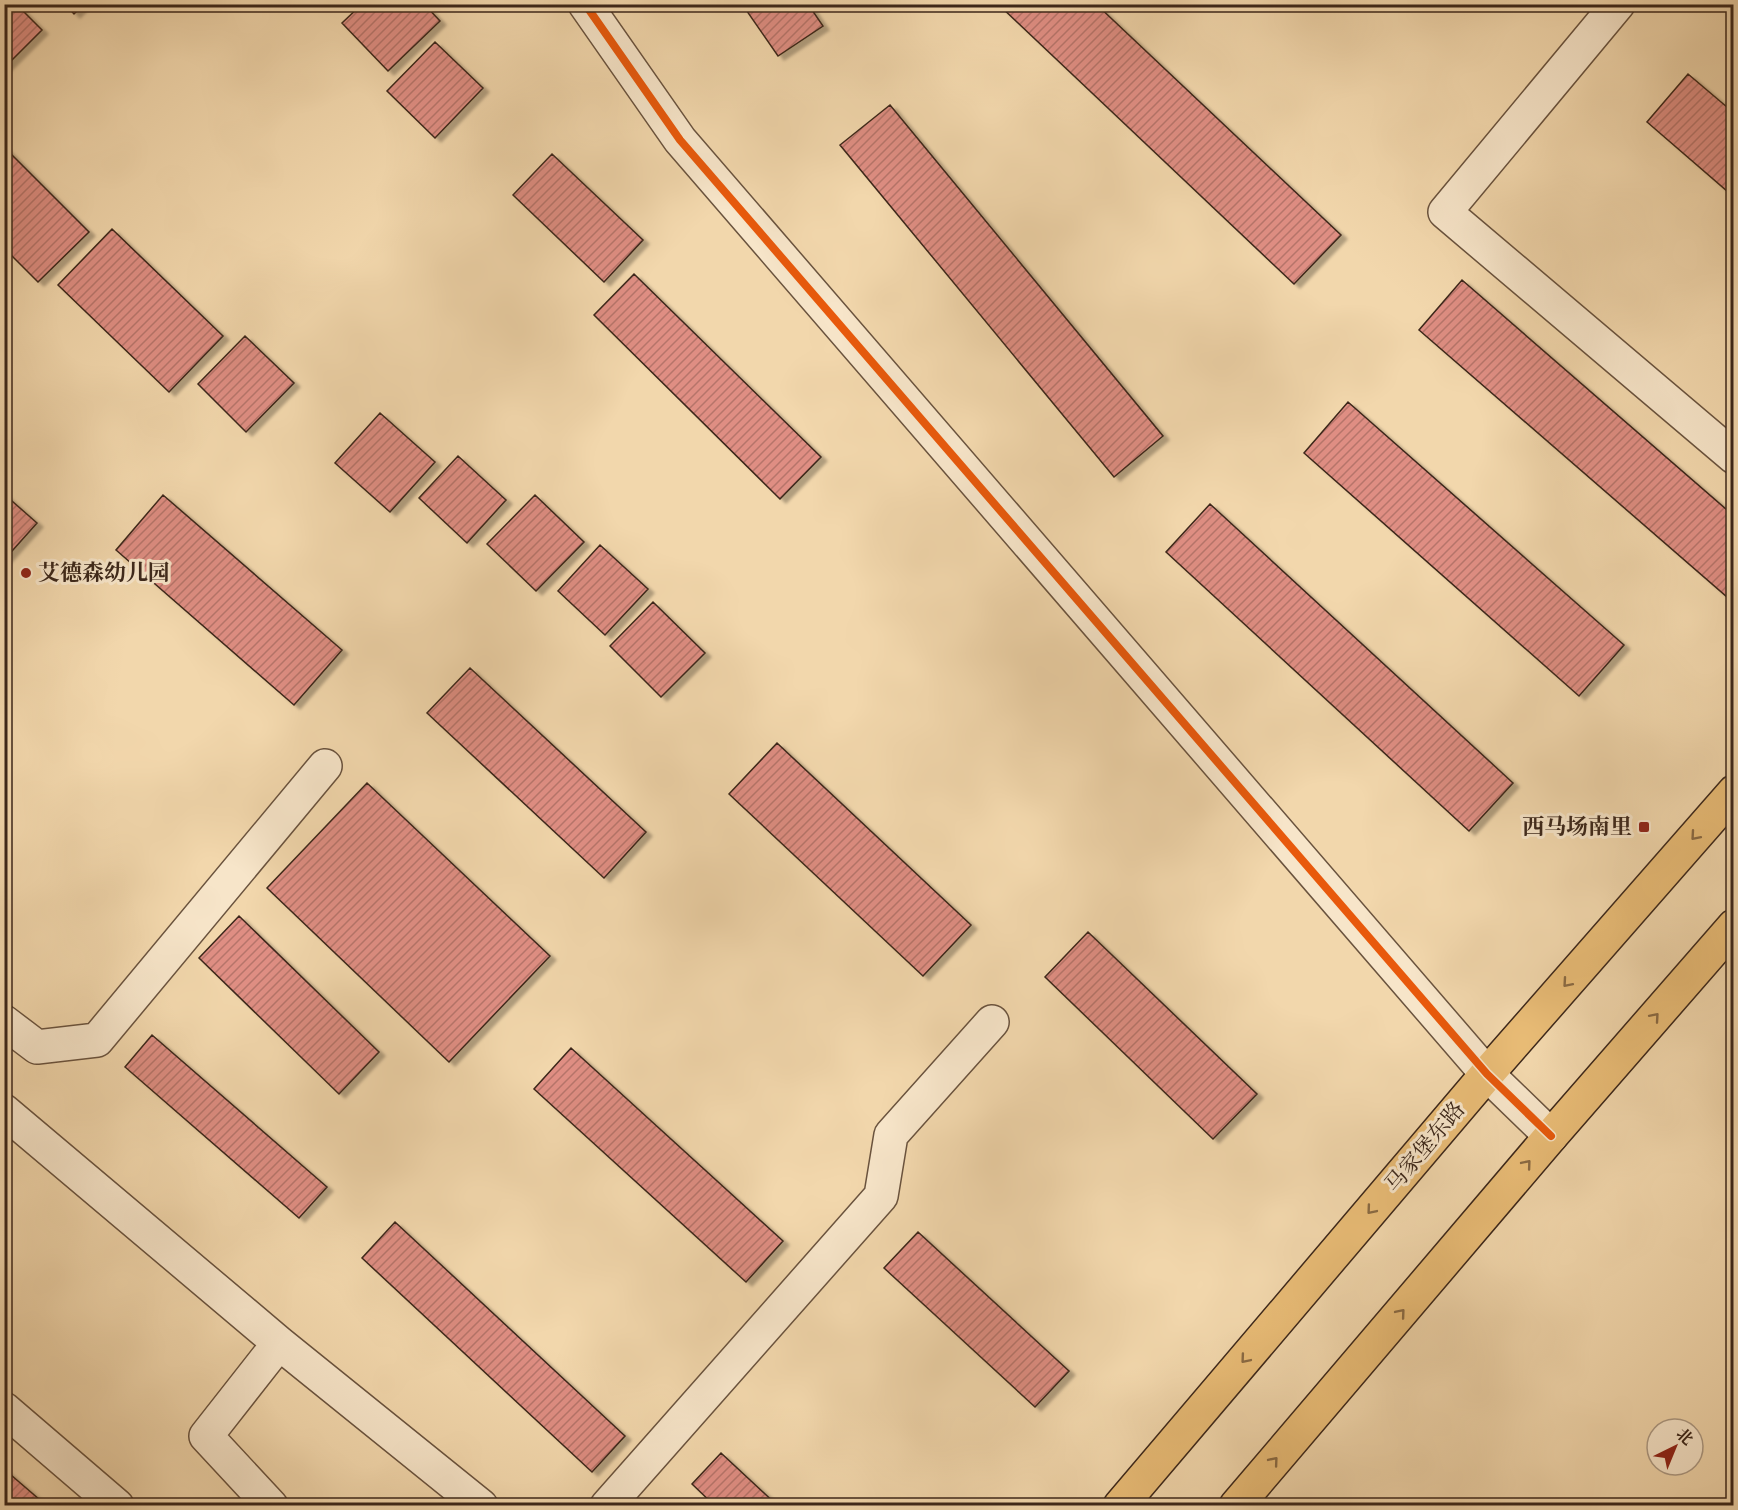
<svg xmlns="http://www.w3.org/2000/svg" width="1738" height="1510" font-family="'IM FELL Double Pica','Noto Serif SC',serif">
<defs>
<pattern id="building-hatch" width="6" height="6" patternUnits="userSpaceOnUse" patternTransform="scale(1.5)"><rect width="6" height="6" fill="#df8e83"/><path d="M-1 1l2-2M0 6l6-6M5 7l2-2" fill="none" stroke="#b6746a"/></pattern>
<filter id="shadow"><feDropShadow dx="6" dy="4" stdDeviation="1.5" flood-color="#0004"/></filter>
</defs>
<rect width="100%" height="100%" fill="#f2d7ac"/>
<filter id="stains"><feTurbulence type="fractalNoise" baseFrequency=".00333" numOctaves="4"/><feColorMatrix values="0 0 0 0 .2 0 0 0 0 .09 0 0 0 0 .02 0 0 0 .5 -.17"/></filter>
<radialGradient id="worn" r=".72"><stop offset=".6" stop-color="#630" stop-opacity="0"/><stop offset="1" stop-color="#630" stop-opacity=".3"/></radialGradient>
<path fill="url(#building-hatch)" stroke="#3c271a" stroke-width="1.5" filter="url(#shadow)" d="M4,4H16L42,30L4,68Z
M65,4H84L74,14Z
M362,4H424L440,21L388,71L342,23Z
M742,4H808L823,26L778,56Z
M998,4H1096L1341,235L1294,284Z
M435,42L483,88L435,138L387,91Z
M1688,74L1734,113V197L1647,122Z
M890,105L1163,436L1114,477L840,145Z
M4,147L89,232L38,282L4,248Z
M552,154L643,240L604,282L513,195Z
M112,229L223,336L169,392L58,285Z
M634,274L821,457L780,499L594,315Z
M1462,280L1734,516V603L1419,330Z
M245,336L294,383L246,432L198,384Z
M1348,402L1624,645L1579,696L1304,453Z
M380,413L435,462L390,512L335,463Z
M458,456L506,500L467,543L419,498Z
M4,494L37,523L4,560Z
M163,495L342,650L294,705L116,550Z
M535,495L584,542L536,591L487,544Z
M1210,504L1513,783L1469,831L1166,552Z
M600,545L648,589L605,635L558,591Z
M653,602L705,653L661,697L610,646Z
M470,668L646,832L604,878L427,713Z
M777,743L971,925L923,976L729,794Z
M367,783L550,956L449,1062L267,888Z
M239,916L379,1052L339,1094L199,958Z
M1088,932L1257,1094L1213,1139L1045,977Z
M152,1035L327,1187L299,1218L125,1067Z
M571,1048L783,1241L746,1282L534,1089Z
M395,1222L625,1436L592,1472L362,1258Z
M918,1232L1069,1371L1035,1407L884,1268Z
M721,1453L778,1506H715L692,1484Z
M4,1469L47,1506H4Z"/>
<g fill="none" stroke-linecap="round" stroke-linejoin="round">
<defs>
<path id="minor" d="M585,4L680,140L1487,1074L1551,1136
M1618,4L1445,212L1734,457
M4,1022L37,1047L97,1040L325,766
M4,1111L279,1343L481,1506
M4,1409L117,1506
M271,1506L206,1436L279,1343
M607,1506L881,1196L891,1135L992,1022"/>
<path id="major" d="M1120,1506L1487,1074L1734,792
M1236,1506L1551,1136L1734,926"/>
</defs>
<use href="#minor" stroke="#6a533e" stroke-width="36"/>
<use href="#major" stroke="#3c271a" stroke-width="36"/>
<use href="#minor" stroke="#f7e5c9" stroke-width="33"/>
<use href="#major" stroke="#e9bc76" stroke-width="33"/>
<defs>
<path id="cycleway" d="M585,4L680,140L1487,1074L1551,1136"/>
</defs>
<use href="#cycleway" stroke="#f7e5c9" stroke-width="11"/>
<use href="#cycleway" stroke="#e8590c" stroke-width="8"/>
</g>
<defs><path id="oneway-chevron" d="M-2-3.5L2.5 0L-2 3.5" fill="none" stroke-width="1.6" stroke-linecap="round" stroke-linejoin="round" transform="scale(1.5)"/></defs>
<g stroke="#8a6a43">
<use href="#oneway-chevron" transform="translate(1695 836) rotate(131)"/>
<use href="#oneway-chevron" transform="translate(1567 983) rotate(131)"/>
<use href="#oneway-chevron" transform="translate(1655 1017) rotate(-49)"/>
<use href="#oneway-chevron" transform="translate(1527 1164) rotate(-50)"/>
<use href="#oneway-chevron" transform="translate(1371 1210) rotate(130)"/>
<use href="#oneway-chevron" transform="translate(1401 1313) rotate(-50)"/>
<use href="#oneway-chevron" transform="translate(1245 1359) rotate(130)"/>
<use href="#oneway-chevron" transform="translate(1274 1461) rotate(-50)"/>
</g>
<g fill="#8f2418" stroke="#f7e5c9" stroke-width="2">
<circle cx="26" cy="573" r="6"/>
<rect x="1638" y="821" width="12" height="12" rx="3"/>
</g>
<g text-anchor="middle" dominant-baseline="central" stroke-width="6" stroke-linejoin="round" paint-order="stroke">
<g font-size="22" font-weight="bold" fill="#3c271a" stroke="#f7e5c9" text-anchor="start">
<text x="38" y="573">艾德森幼儿园</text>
<text x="1632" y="827" text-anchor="end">西马场南里</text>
</g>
<g font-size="22" fill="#3c271a" stroke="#f7e5c9">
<text transform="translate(1425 1147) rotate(-50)">马家堡东路</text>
</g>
</g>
<rect width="1738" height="1510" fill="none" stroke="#f2d7ac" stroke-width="24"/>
<rect x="6" y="6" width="1726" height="1498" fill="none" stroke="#3c271a" stroke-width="3"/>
<rect x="12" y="12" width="1714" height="1486" fill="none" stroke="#3c271a" stroke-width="1.5"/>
<g transform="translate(1675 1447) rotate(43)"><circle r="28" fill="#f7e5c9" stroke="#ac9983" stroke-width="1.5"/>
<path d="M0-4.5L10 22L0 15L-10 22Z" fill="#8f2418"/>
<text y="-9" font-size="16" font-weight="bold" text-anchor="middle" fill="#3c271a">北</text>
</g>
<rect width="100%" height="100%" filter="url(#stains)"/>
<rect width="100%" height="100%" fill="url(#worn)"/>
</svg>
